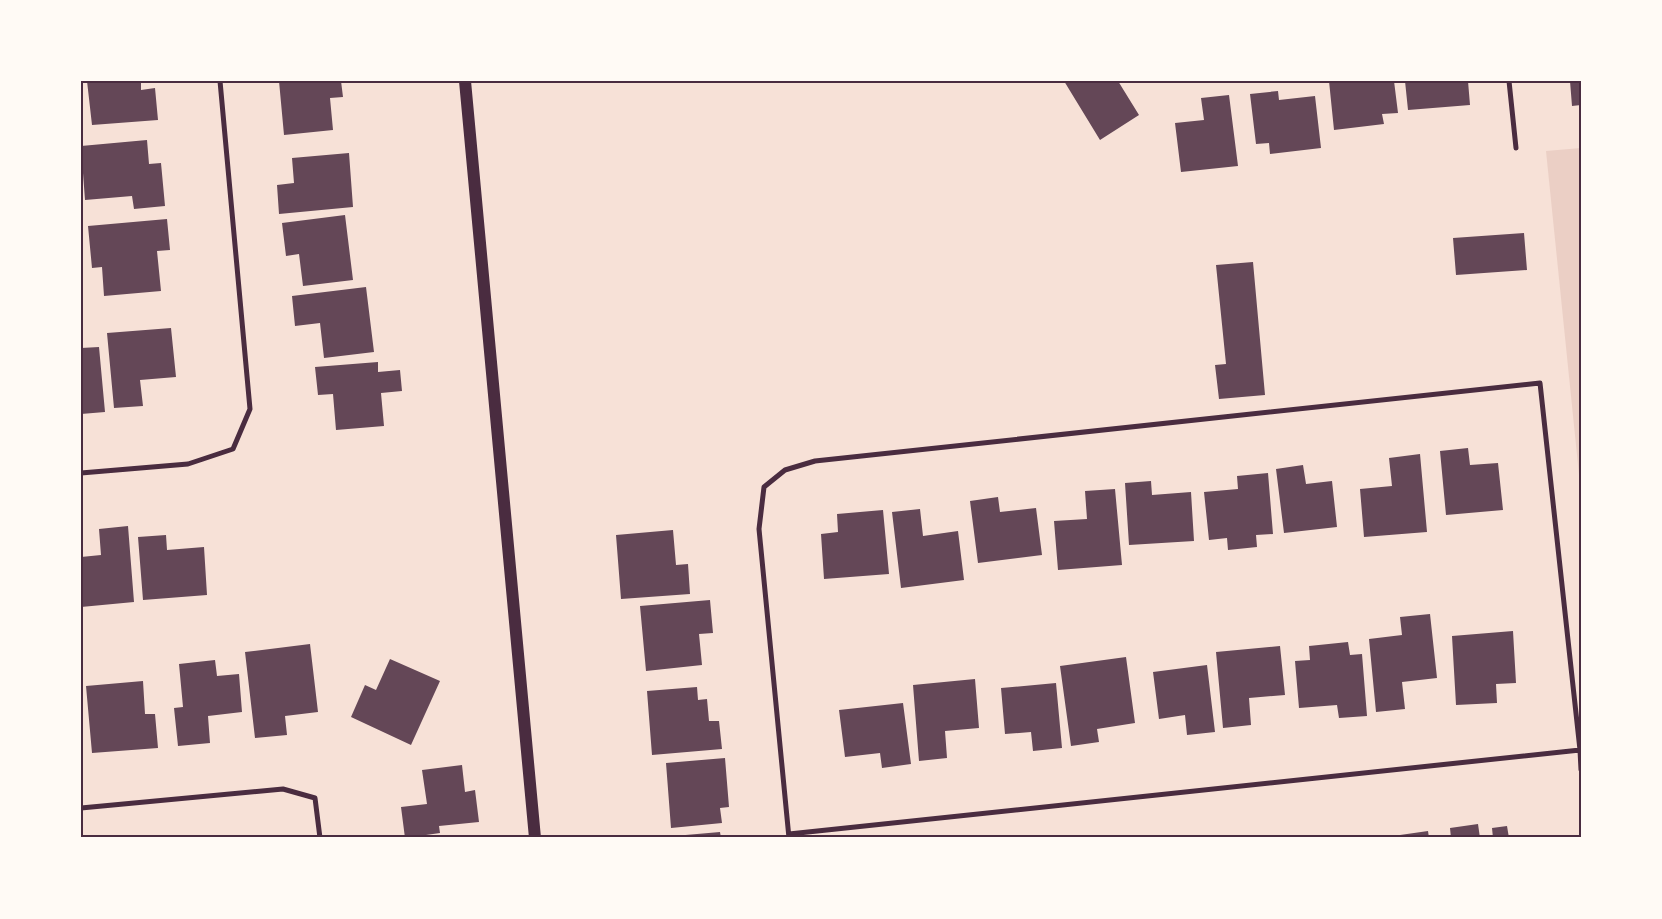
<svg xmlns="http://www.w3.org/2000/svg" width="1662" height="919" font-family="Helvetica,sans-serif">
<rect width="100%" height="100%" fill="#f7e1d7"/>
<path fill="#ebcfc5" d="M1581,148V494L1546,151Z"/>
<path fill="#644757" d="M87,81H141V90L155,88L158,120L92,125Z
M279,81H341L343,97L330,98L333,130L284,135Z
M1064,81H1118L1139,115L1100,140Z
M1329,81H1394L1398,113L1382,114L1384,124L1334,130Z
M1405,81H1468L1470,105L1408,110Z
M1570,81H1581V105L1572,106Z
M1278,91L1279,100L1315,96L1321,148L1270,154L1269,143L1256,144L1250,94Z
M1229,95L1238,166L1181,172L1175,123L1204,120L1201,98Z
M147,140L149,164L161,163L165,206L134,209L132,196L85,200L81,146Z
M349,153L353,207L279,214L277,185L294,183L292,158Z
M345,215L353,280L303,286L299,254L286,256L282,223Z
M167,219L170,250L157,251L161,291L104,296L102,267L92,268L88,226Z
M1524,233L1527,270L1456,275L1453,238Z
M1253,262L1265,395L1219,399L1215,365L1226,364L1216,265Z
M366,287L374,352L324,358L320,323L295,326L292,296Z
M171,328L176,377L140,380L143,406L114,408L107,333Z
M99,347L105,412L81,414V348Z
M378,362V372L400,370L402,391L381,393L384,426L336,430L333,394L318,395L315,367Z
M1468,448L1470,465L1498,463L1503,510L1446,515L1440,451Z
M1420,454L1427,532L1364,537L1360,489L1392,486L1389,458Z
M1303,465L1306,484L1332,481L1337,527L1284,533L1276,469Z
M1268,473L1273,534L1256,535L1257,547L1228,550L1227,538L1209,540L1204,492L1238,489L1237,476Z
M1151,481L1152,495L1191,492L1194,541L1129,545L1125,483Z
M1115,489L1122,565L1058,570L1054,521L1087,519L1085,491Z
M998,497L1000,512L1036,508L1042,555L978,563L970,501Z
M920,509L923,536L958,531L964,580L901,588L892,512Z
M883,510L889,574L824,579L821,534L838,532L837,514Z
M128,526L134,602L81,607V557L101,555L99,529Z
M673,530L676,565L688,564L690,594L621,599L616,535Z
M166,535L167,550L204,547L207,595L143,600L138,537Z
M710,600L713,633L699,634L702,665L646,671L640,606Z
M1430,614L1437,678L1402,682L1405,709L1376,712L1369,639L1402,635L1400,617Z
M1513,631L1516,683L1496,684L1497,703L1456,705L1452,636Z
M1348,642L1350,655L1362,654L1367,716L1339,718L1337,705L1299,708L1295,661L1310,660L1309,646Z
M310,644L318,712L285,716L287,735L255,738L245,652Z
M1280,646L1285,695L1249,698L1251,725L1223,728L1216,652Z
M1126,657L1135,723L1097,729L1099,742L1071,746L1060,666Z
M390,659L440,681L411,745L351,717L365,685L376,690Z
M215,660L217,676L239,674L242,712L208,716L210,743L178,746L174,708L183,707L179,664Z
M1207,665L1215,732L1187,735L1185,715L1159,719L1153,672Z
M975,679L979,728L945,731L947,758L919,761L913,685Z
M143,681L145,714H155L158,748L92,753L86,686Z
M1056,683L1062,748L1033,751L1031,732L1005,734L1001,688Z
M697,687L698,700L707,699L709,721H719L722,749L652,755L647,691Z
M903,703L911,764L882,768L880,753L845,757L839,710Z
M725,758L729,807L720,808L722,823L671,828L666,763Z
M462,765L465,792L475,790L479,822L439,826L440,833L405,838L401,807L427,804L422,770Z
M1478,824L1480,838H1451L1450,828Z
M1507,826L1509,838H1493L1492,828Z
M1428,831L1429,838H1401L1400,835Z
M720,832L721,838H674V836Z"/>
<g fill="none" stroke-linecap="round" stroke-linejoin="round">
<path stroke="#4a2c40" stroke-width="5" d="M1509,81L1516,148
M81,473L188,464L233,449L250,409L220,81
M81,808L283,789L315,798L320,838
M789,834L1580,750
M789,838L759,529L764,487L785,470L815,461L1540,383L1580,750L1581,770"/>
<path stroke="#4a2c40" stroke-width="12" d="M465,81L535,838"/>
</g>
<rect width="1662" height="919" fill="none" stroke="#fffaf5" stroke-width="165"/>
<rect x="82" y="82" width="1498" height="754" fill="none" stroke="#4a2c40" stroke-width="2"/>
</svg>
